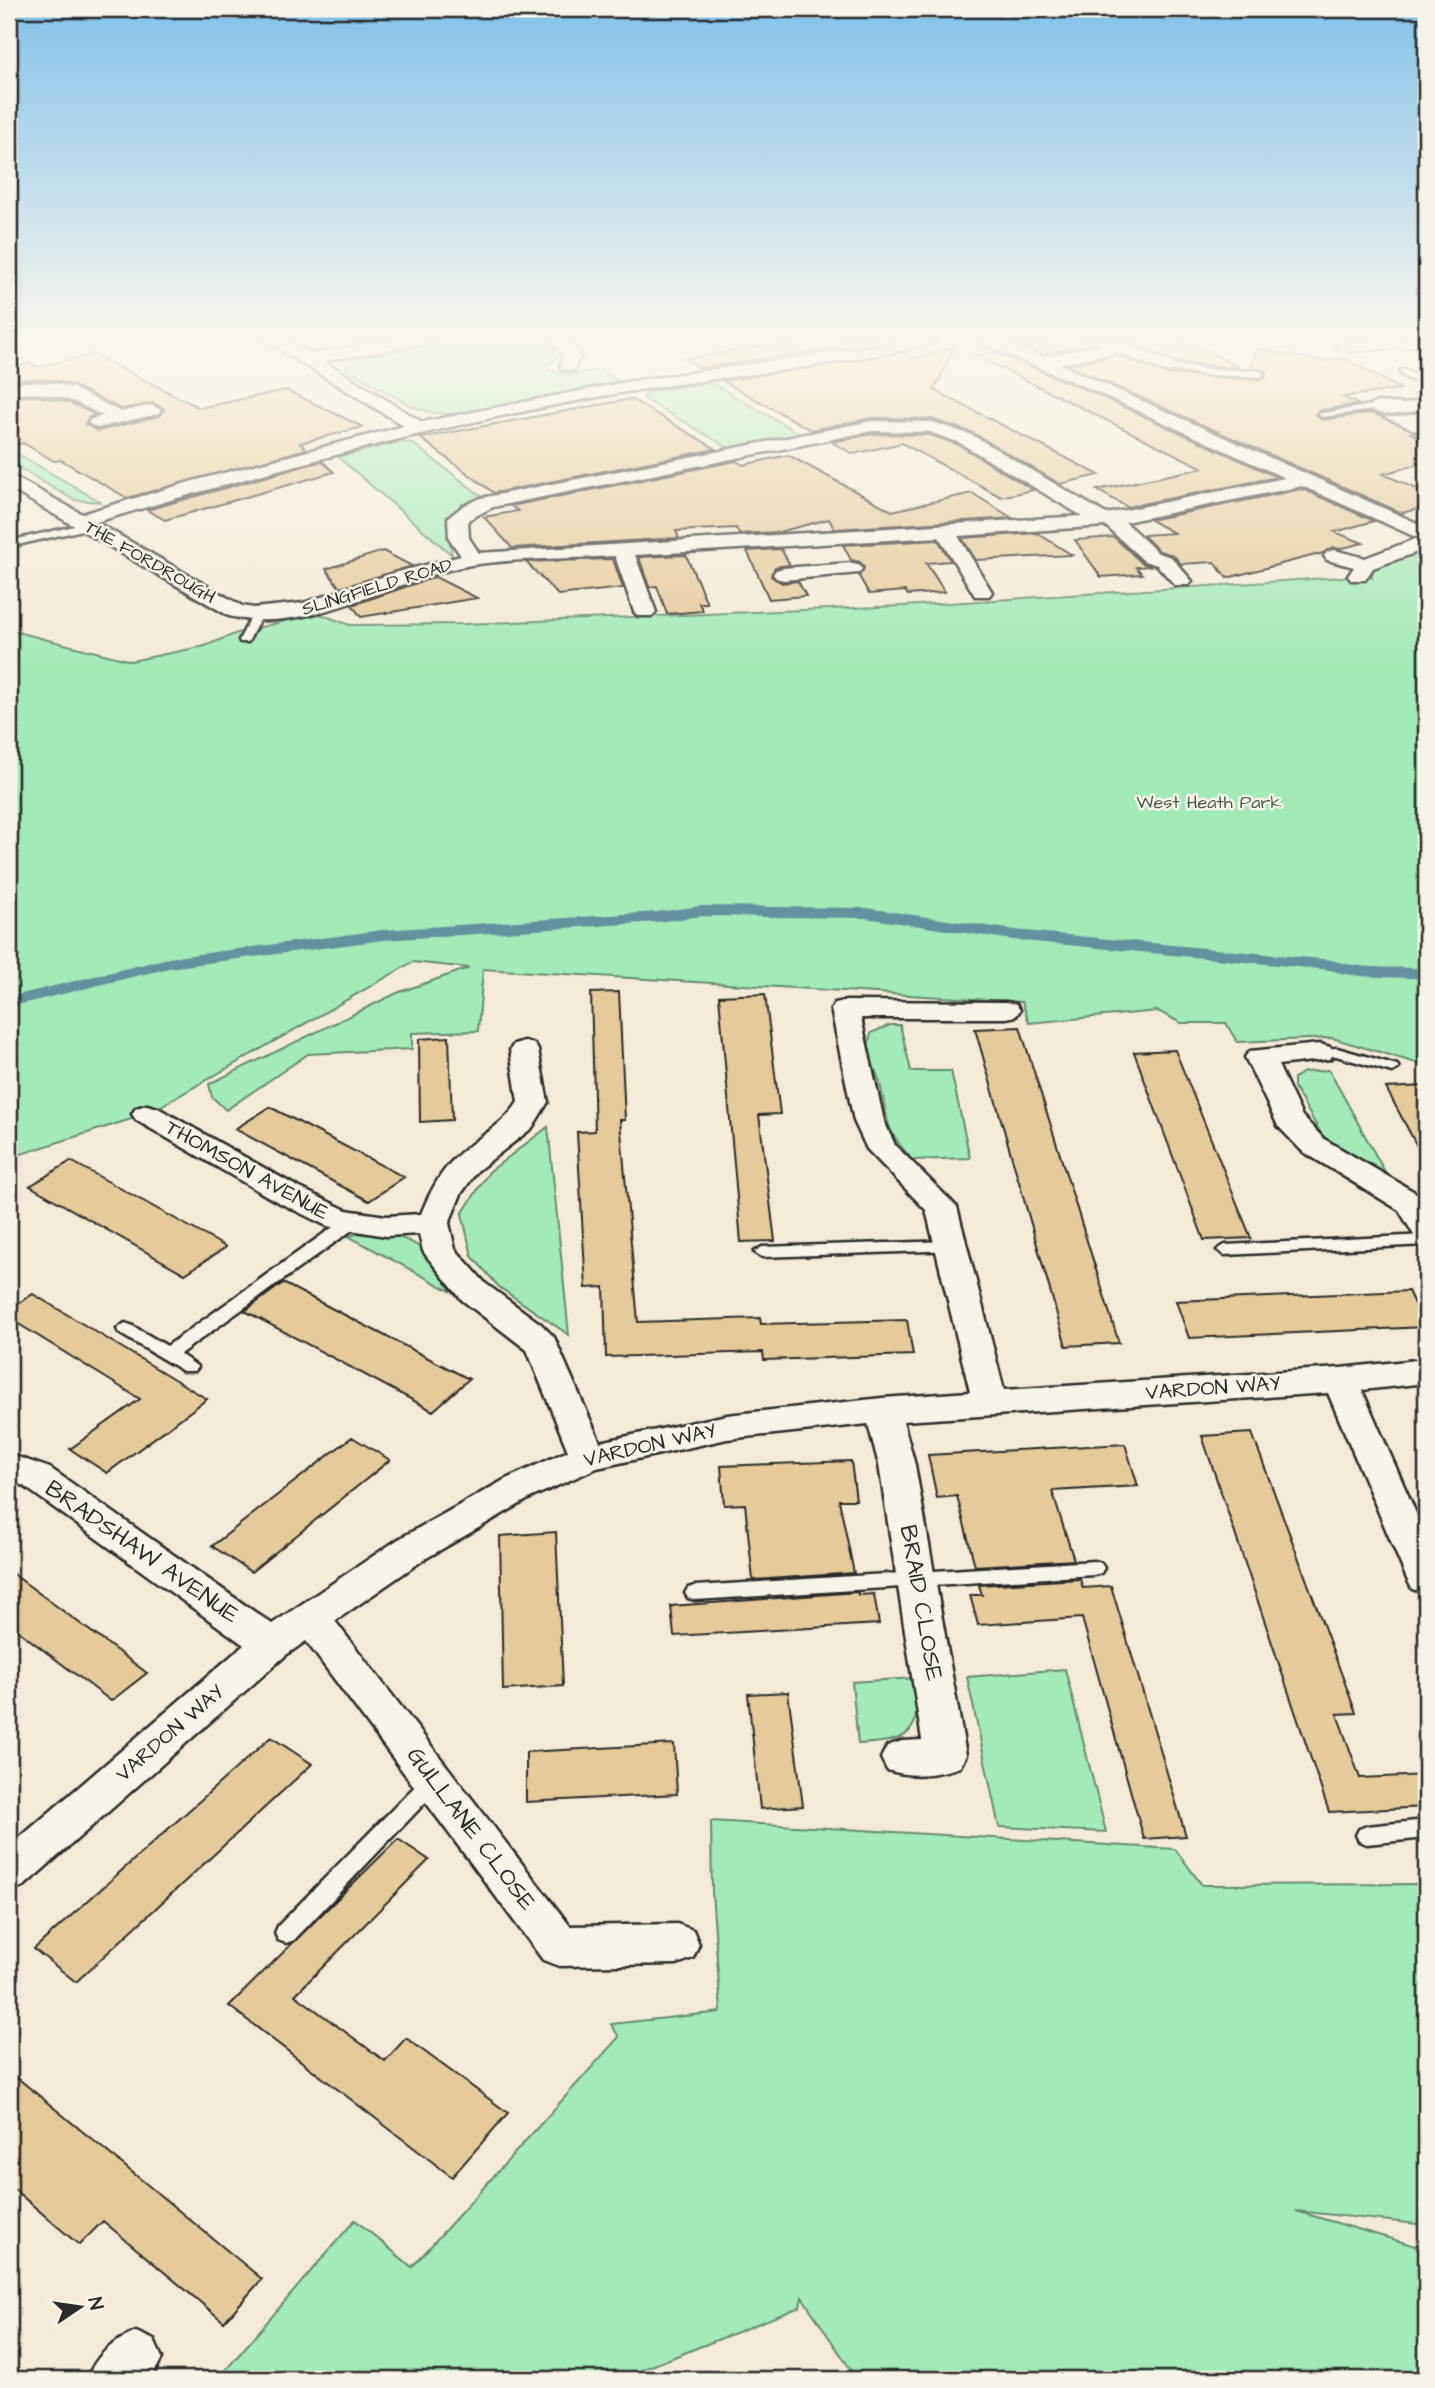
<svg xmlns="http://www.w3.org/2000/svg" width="1435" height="2388" font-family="'Architects Daughter',sans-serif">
<rect width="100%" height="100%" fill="#f3ebd8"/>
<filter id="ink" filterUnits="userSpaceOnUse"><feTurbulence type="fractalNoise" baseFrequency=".0143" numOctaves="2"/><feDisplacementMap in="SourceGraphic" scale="14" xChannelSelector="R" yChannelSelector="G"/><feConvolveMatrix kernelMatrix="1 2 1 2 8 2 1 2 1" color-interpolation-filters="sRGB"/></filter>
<g filter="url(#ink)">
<path fill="#a2eab7" stroke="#668a71" stroke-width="2" d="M466,339H552L566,352L544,366C558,380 583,372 601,370L623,385L462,415L434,413L413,407L345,368L353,358Z
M706,383L715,385L804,436L732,450L643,398L647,392Z
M399,442L412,443L484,498L461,510L448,528L452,555L338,457Z
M11,450L101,502L74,500L9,462Z
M1426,548V1066L1332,1038L1237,1042L1226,1023H1181L1158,1011L1029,1023L1022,1002L483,969L478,1031L412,1033V1049L308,1054L226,1110L212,1097L209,1084L397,993L469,968L413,962L147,1114L9,1158V630L131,661L205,646L237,633L317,613L350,625L464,624L903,606L1358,576L1372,578L1373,566Z
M890,1025H900L911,1071H951L970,1158L912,1160C904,1151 895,1140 890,1128C880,1101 886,1081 866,1056L871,1033Z
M1329,1070L1386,1174L1324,1139L1294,1087V1078L1304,1072Z
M548,1127L569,1335L499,1287L472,1256L462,1214L489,1172Z
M370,1231C406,1235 444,1252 450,1291L348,1236Z
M1065,1669L1106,1832L999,1827L967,1677Z
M914,1678C922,1735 912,1741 858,1744L852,1682Z
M711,1821L1175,1849L1202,1885L1426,1884V2225L1296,2211L1426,2249V2379H857L802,2297L800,2307L619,2379H218L355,2220L412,2267L619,2037L611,2024L721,2012L712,1892Z"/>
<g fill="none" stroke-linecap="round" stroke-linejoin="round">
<path stroke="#64919e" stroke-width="10" d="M9,1002L169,963L383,935L657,917L701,911L866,913L1014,935L1331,965C1361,975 1394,971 1426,974"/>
</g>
<path fill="#e5ca9a" stroke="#2b2b2b" stroke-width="2" d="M831,339H872L879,343L701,368L685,359L768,345L773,348L811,340L817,342Z
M1061,339H1089L1094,344L1043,354L1024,346Z
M1121,339L1177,340L1197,350H1206L1240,368L1176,362Z
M955,347L934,390L1099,475L1060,484L973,433L932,419L872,418L811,430L723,381L902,352L914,358Z
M1258,349L1322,361L1344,358L1400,389L1343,397L1358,404L1318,411L1315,414L1322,420L1372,413L1417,432L1411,433L1426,441V462L1383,474L1426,493V507L1402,513L1067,365L1116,355L1166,374L1260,380L1266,376V372L1250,368Z
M994,352L1089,391L1277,477L1127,507L1097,490L1203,468L975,355Z
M92,354L200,408L286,390L363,427L300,443L307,449L127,498L61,460L54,461L23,443L9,447V397L36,396L68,402L96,415L89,417L85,424L98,431L160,416L164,409L153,403L121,409L74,386L55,380L26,379L9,382V368L30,363L38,367Z
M631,399L716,449L494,493L420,438Z
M872,434L930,435L959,445L1033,490L1001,497L902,443L853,454L832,442Z
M788,455L892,511L972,493L1012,518L834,529L829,519L779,532L739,534L736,528L676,531L679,538L512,548L484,517L518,511L511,506L736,461L743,465Z
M322,461L334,472L165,520L147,510Z
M1302,489L1374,521L1335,532L1363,543L1339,549L1333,547L1323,553L1227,578L1214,562L1181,564L1173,555L1159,551L1143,535L1174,533L1150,520Z
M1037,533L1072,555L976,560L962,538Z
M1114,537L1142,563L1151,566L1136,567L1142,574L1101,577L1075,540Z
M938,540L951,561L926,563L945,592L908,595L905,591L869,594L859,576L864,567L860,562L851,560L843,545Z
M781,549L790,565L775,567L771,576L782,583L798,581L806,596L769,599L747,551Z
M383,551L412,566L340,588L326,569Z
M686,555L707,603H699L703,611L667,614L657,586L649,587L639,557Z
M613,559L623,588L558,595L526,562Z
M435,577L477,598L361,617L352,605Z
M619,992L625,1120H620L638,1322L760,1318L761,1324L907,1320L913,1355L764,1360L763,1352L606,1357L604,1287L586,1288L577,1132L595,1131L591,993Z
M765,994L780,1114L759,1115L775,1241L741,1242L719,996Z
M1020,1027L1119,1343L1066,1346L975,1029Z
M449,1037L452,1120L420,1122L419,1039Z
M1175,1050L1251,1238L1204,1240L1134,1052Z
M1426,1086V1163L1386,1088Z
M270,1107L404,1177L369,1201L235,1129Z
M71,1161L226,1247L185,1274L30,1186Z
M283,1283L335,1310L469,1379L433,1411L245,1311Z
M1408,1291L1425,1327L1189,1338L1176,1301Z
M33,1294L207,1399L107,1473L70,1449L140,1399L9,1318V1309Z
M1252,1433L1356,1713L1337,1714L1360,1778L1426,1775V1807L1329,1812L1202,1436Z
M352,1437L390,1460L251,1572L212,1546Z
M1125,1444L1138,1486L1052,1491L1074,1560L975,1566L957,1496L937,1498L928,1455Z
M851,1461L856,1500H839L854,1573L753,1580L745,1504L724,1505L721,1466Z
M556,1532L563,1686L503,1690L500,1536Z
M9,1571L147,1673L111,1701L9,1624Z
M1080,1579L1083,1588L1111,1586L1186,1836L1144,1839L1082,1618L978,1625L970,1595H982L979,1585Z
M858,1592V1595L874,1594L879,1624L674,1636L671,1606Z
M788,1692L803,1806L760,1809L748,1694Z
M271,1737L312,1764L76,1982L34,1949Z
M674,1744L677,1794L526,1802V1752Z
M398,1839L429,1860L295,1995L385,2061L406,2038L508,2113L452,2177L229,2006Z
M9,2071L262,2279L224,2322L103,2221L79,2245L9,2185Z"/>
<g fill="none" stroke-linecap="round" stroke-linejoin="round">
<defs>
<path id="service" d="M1167,364L1205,369L1260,371L1264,374L1260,377L1205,375L1164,369V365Z
M1400,370H1406L1426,382V388L1400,374Z
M1377,404L1380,405V409L1322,417L1318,414Z
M88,523L91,524V528L9,547V541Z
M252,615L261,617L248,642H240L239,640Z
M1337,1048L1397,1065L1399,1068L1392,1072L1336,1056L1320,1057L1313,1053L1320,1049Z
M353,1216L359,1217L361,1221L359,1225L180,1354L198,1367L195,1371H183L119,1333L117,1329L125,1323L131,1325L167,1346L347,1217Z
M1426,1235V1245L1225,1255L1217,1250L1225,1245Z
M950,1241L956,1242L958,1246L956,1250L762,1257L754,1252L762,1247Z
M1094,1561L1101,1563L1104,1568L1101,1573L1094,1575L695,1600L688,1598L685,1593L688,1588L695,1586Z
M434,1771L441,1774L444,1780L441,1786L294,1940L286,1943L278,1940L275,1933L278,1926L427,1774Z
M1426,1820V1838L1367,1844L1359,1841L1356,1835L1359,1829L1367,1826Z"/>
<path id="minor" d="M263,339H284L311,354L393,339H429L421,344L324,361L422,422L626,382L876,346L907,339H937L935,342C833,368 729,375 626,392C446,423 270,470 96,522L242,606L254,608L303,603L394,573L461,556L449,538L448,518L463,506L481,498L872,421L932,422L972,435L1106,514L1285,478L1090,389L978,342L976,339H999L1043,357L1101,345L1092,339H1114L1173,363L1175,367L1173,371L1167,372L1116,352L1059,364L1426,527V549L1373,568L1365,580H1351L1348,576L1354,567L1327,560L1324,556L1327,552L1334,550L1365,558L1418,538L1302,486L1125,522L1158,553L1171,557L1192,581L1189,585H1175L1157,565L1144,561L1106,526L958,536L992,592L989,596H975L939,537L635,555L656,612L652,616H638L634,612L615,556C568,559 518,558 471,565C393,579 308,636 229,616L9,488V474L82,514L193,481L404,426ZM872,431L930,432L960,443L1082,516L479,553L469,538L468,520L493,507Z
M548,339H566L581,354L574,370H562L560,366L564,355Z
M1380,339H1426V345L1345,352L1337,347L1345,342Z
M26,382L54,383L73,388L121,412L152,405L161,410L158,414L97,428L88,423L91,419L103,416C68,397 49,390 9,395V385Z
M1426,398V408C1410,413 1381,420 1368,407L1377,402L1405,404Z
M852,563L859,565L862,569L859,573L783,580L776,578L773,574L776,570L783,568Z
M845,1001L1006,1002L1016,1004L1020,1010L1016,1016L1006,1018H861L884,1121L895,1145L957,1207L1004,1390L1340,1368L1426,1359V1383L1362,1390L1426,1536V1593L1412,1589L1407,1579L1328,1393L903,1421L915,1465L966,1755L960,1767C937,1775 910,1778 887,1770L881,1758L887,1746L902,1741L922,1740L879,1465L868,1424L727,1439L597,1468L532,1497L423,1560L335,1621L570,1926L677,1924L693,1930L699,1944L693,1958L677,1964L559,1966L543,1960L306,1641L286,1655L24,1886L9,1891V1847L244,1645L24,1486L9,1481V1454L50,1468L272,1624L397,1540L506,1479L568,1451L527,1350L462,1300L428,1258L423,1251L419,1234L386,1236L327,1226L274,1200L136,1120L132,1114L136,1108L147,1105L158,1108L296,1186L346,1210L386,1216L421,1214C429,1194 440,1172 456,1157C476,1137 503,1127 518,1102L510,1050L514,1044L524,1041L534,1044L538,1050L548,1102L532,1128L477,1171L461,1194L449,1223L455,1249L486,1284L541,1324L554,1337L600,1442L727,1415L882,1398L970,1392L926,1210L867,1149L854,1121L831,1009L835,1003Z
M1320,1044L1330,1047L1334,1053L1330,1059L1278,1065L1302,1116L1324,1139L1423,1197L1426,1202V1240L1415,1237L1399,1210L1302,1151L1278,1126L1245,1057L1250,1051Z
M136,2332L154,2340L162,2358L151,2379H87C96,2355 112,2342 136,2332Z"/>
</defs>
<use href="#service" stroke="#2b2b2b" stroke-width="5"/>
<use href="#minor" stroke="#2b2b2b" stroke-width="5"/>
<use href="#service" fill="#f7f3e8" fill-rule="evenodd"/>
<use href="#minor" fill="#f7f3e8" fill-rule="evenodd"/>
</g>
</g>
<linearGradient id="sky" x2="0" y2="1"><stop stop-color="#82c1e9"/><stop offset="0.5" stop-color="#faf6ed"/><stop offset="1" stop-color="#faf6ed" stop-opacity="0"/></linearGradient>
<rect width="1435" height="673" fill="url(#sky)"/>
<g text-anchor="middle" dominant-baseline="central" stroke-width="5" stroke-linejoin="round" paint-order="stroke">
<g font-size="18" fill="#2b2b2b" stroke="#f7f3e8">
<text transform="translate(150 562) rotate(30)">THE FORDROUGH</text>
<text transform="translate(377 587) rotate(-17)">SLINGFIELD ROAD</text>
</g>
<g font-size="18" fill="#495b4e" stroke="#f7f3e8">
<text x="1209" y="802">West Heath Park</text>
</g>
<g font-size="21" fill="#2b2b2b" stroke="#f7f3e8">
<text transform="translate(247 1170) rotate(29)">THOMSON AVENUE</text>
<text transform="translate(1213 1388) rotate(-4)">VARDON WAY</text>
<text transform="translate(650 1445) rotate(-13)">VARDON WAY</text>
<text transform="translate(170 1733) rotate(-41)">VARDON WAY</text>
</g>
<g font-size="24" fill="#2b2b2b" stroke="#f7f3e8">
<text transform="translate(142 1552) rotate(35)">BRADSHAW AVENUE</text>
<text transform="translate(921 1603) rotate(80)">BRAID CLOSE</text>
<text transform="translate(471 1829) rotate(53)">GULLANE CLOSE</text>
</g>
</g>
<rect width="1435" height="2388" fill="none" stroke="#f7f3e8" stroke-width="35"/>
<rect x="18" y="18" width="1400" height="2353" fill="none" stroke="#2b2b2b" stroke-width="2.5" filter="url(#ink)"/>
<g transform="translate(80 2307) rotate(77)" stroke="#f7f3e8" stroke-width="5" paint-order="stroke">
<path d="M0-5L12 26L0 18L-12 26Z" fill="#2b2b2b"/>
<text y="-10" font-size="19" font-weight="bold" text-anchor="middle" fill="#2b2b2b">N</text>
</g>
</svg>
